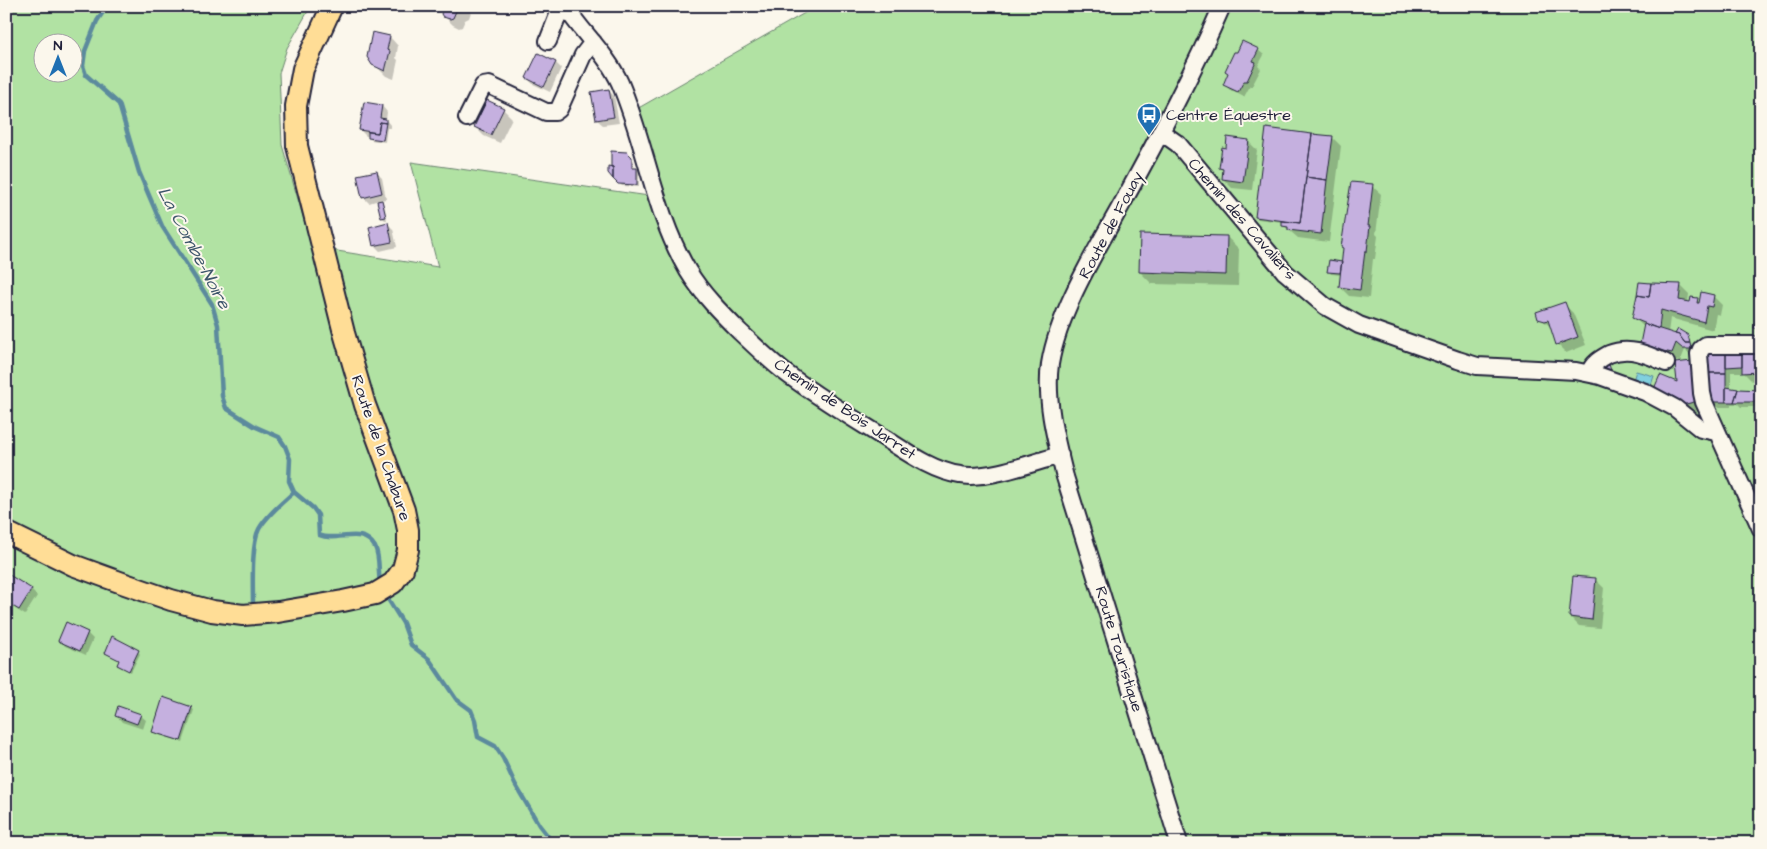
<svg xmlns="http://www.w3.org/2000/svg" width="1767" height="849" font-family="'Architects Daughter',sans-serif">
<rect width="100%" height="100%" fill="#fbf7ec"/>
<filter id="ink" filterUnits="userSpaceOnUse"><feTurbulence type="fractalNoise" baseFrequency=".02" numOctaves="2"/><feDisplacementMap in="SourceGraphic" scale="10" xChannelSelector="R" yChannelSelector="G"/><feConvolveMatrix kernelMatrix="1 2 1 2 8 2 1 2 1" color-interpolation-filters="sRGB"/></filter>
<g filter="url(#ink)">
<path fill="#b1e2a3" stroke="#6a826f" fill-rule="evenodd" d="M6,6H311L287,48L279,73L282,145L312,247L438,267L411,162L663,198L635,110L817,6H1761V843H6ZM42,42H72V72H42Z"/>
<path fill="#81d0de" stroke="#5b8a9d" d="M1636,371L1654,376L1651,385L1633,380Z"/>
<path fill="#0003" fill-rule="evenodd" d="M446,6H473L469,18L465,20L462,27L459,28L453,25L444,16Z
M390,37L398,46L396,58L398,60L394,79L386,76L370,60Z
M1258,50L1264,55L1258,66L1261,69L1252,86H1250L1244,97L1230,90L1224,84Z
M556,63L561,68L550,92L533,84L527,78Z
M608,90L614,96L619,123L603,125L597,120Z
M382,106L387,112L386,120L391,126V128H387L385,142L371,140L369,136H366L360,130Z
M503,109L512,118L500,143L484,136L475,127Z
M1332,137L1341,146L1329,242L1298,238L1283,225V222L1258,219L1256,217Z
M1248,141L1257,150L1252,190L1232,188L1223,179L1224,171L1220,168L1227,149Z
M627,153L634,161V167L639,170V187L622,186L609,173Z
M376,172L382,178L386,199L380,200L384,204L387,220H385L382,218L379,200L369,203L363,197Z
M1372,186L1381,194L1376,234L1378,236L1375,259H1373L1369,298L1349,296L1340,287L1341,275L1331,274L1329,271L1343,264Z
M387,223L393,229L397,247L380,251L374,245Z
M1227,237L1239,249L1238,286L1152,284L1140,272Z
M1680,285L1689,294L1688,303H1690L1697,300L1700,303L1713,296L1722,305L1720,315L1716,314L1713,330L1670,318L1668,333L1687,336L1690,339L1692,347L1698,353L1693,357L1685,350L1680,362L1658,356L1644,327L1633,317Z
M1564,304L1573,313L1586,345L1566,353L1557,344L1552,328L1540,318Z
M1761,352V407H1741L1738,404H1731V407H1717L1711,401L1707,355ZM1731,372H1743L1752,381H1759L1758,391L1731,389Z
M1679,383L1706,410L1691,413L1664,399Z
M6,575L31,590L37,596L25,615L6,603Z
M1595,579L1604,588L1600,628L1579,626L1570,617Z
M87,633L93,639L86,655L65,646L60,640Z
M138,651L140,654L131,672L118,665Z
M192,708L194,710L183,742L156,734L153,731Z
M140,715L146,720L143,729L122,722L117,716Z"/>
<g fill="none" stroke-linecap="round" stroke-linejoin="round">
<path stroke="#5b8a9d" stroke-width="4.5" d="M107,6L97,21L85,51L83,66L86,75L119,104L139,172L162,226L212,304L218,325L222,396L226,408L256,427L279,437L285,446L290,459L289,481L294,492L313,508L318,515L319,535C338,543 362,525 375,547C380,556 378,572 380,583
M388,599L403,623L411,645L429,659L456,699L471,710L475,720L478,737L495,746L503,758L515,784L539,825L553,843
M253,604C253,586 251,544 259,529C267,515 282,503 294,492"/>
</g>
<path fill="#c5b0df" stroke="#22223b" d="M444,6H462L461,10L456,11L453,18L450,19L443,17L441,14Z
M372,32L390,36L387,50L390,51L385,71L372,65L367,57Z
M1242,41L1259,49L1253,61L1256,62L1247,81H1244L1238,92L1223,85L1228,73L1225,71L1234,52H1237Z
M538,53L556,62L544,87L526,78Z
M609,89L614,117L596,120L591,92Z
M487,100L504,108L491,135L474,127Z
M364,102L382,105L380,118L386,119V123L380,122L378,133L359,130Z
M380,122L386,123L383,140L368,138V132L378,133Z
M1266,128L1312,134L1300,223L1255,217Z
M1312,134L1333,136L1327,180L1306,177Z
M1227,137L1249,140L1243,182L1222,179L1223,169L1219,168L1222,147L1226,148Z
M611,151L627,152L632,157V168H637V185L618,184L613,179V167H611Z
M608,166L613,167V179L608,173Z
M377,171L382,193L362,198L357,175Z
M1306,177L1327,180L1321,234L1288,230V227L1282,226V221L1300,223Z
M1351,182L1373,184L1368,226H1370L1367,251H1365L1360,290L1339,287L1343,248L1341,247Z
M382,200L386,217L381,218L377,201Z
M388,222L392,242L373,246L369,227Z
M1140,234L1227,236L1226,275L1139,272Z
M1329,260L1342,262L1340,273L1327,272Z
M1639,282L1651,283L1649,297L1637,295Z
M1651,283L1681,284L1679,300L1690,302L1691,297L1698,298L1697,303H1699L1701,292L1714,295L1712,307L1707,306L1704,322L1661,310L1659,329L1632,318L1637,295L1649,297Z
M1565,302L1578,337L1556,345L1548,320L1545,321L1538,319L1536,312Z
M1759,310H1761V330L1754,328Z
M1644,324L1679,335L1685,343H1690L1691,349H1683L1676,343L1672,353L1649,348L1639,349Z
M1678,329L1688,335L1690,343H1685L1679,335L1675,334Z
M1758,351H1761V390L1757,389Z
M1758,351V372L1742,373V352Z
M1742,352V366L1726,367V353Z
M1726,353V373H1706V354Z
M1608,361L1612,374L1604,371L1605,365Z
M1692,361L1698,401L1682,405L1653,391L1660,375L1677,382L1675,363Z
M1706,373H1726V402H1710Z
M1726,387L1738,389L1734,402H1726Z
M1738,389L1761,390V402H1734Z
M6,573L32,589L19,610L6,602Z
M1573,576L1596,578L1592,620L1569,617Z
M66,622L88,632L80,651L58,641Z
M112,636L139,650L129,671L117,665L119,660L105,653Z
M163,697L192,707L181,741L152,732Z
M118,706L141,714L137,724L115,716Z"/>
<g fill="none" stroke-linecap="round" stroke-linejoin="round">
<defs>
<path id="minor" d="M565,6C582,33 607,54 620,83C646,144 654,213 688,271C702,294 721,313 740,332C753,344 767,358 782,370C814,395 851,417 886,439C908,453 933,471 960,475C987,480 1032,463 1060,455
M548,41L559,13L566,8
M467,118L483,86L489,85L546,112H555L559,109L583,55L593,42
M1161,132L1178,144L1285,272L1325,306L1359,325L1458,360L1477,366L1576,371L1600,376L1645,392L1675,408L1701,429L1716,432
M1761,345H1706L1701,349L1699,354L1702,393L1704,402L1761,529
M1589,373C1593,363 1600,359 1609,354C1629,346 1647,354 1666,363
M1179,843L1065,477C1056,441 1045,401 1050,364C1059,310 1096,251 1123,202C1158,138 1193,73 1222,6"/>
<path id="major" d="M6,532L73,565L125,584L171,600L212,611L243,615L278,612L343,601L375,594L393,583L403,569L408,550V530L404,510L365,405L344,333L297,146L296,106L303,69L332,6"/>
</defs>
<use href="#minor" stroke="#22223b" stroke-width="20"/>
<use href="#major" stroke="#22223b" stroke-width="24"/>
<use href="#minor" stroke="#fbf7ec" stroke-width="16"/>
<use href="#major" stroke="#ffdd96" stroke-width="20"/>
</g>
</g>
<defs>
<symbol id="bus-pin" viewBox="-11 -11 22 30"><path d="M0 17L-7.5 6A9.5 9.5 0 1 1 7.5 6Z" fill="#1f6fb2" stroke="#fbf7ec"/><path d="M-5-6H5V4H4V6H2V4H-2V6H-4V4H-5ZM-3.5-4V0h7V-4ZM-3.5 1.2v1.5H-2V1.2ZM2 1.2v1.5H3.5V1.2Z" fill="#fff"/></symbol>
</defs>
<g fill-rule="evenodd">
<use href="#bus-pin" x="1135" y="101" width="28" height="38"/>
</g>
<g text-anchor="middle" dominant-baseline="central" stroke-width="4" stroke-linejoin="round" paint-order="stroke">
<g font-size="16" fill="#22223b" stroke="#fbf7ec" text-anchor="start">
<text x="1166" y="115">Centre Équestre</text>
</g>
<g font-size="16" fill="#22223b" stroke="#fbf7ec">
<text transform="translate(1242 219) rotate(49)">Chemin des Cavaliers</text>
<text transform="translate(1111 225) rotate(-62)">Route de Fouay</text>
<text transform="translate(845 409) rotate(34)">Chemin de Bois Jarret</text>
<text transform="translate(381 448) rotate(71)">Route de la Chabure</text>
<text transform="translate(1119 649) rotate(73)">Route Touristique</text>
</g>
<g font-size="18" font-style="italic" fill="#3e566c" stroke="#fbf7ec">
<text transform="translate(194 248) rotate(62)">La Combe-Noire</text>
</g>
</g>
<rect width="1767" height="849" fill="none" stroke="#fbf7ec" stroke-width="25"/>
<rect x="12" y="12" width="1742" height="824" fill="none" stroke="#22223b" stroke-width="2" filter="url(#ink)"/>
<g transform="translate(58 58)"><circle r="24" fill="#fbf7ec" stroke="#a4a2a5"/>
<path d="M0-4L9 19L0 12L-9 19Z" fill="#1f6fb2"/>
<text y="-8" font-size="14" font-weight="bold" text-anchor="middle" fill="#22223b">N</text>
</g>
</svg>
